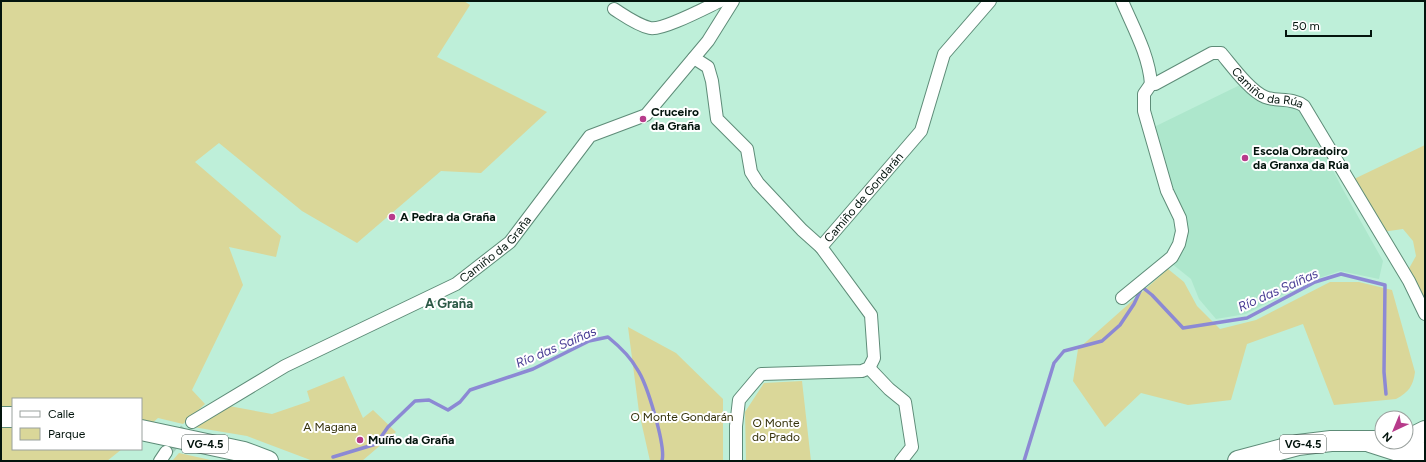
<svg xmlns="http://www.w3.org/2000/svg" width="1426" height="462" font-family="Figtree,sans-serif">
<rect width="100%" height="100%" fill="#beefd9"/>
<path fill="#ade7cc" d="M1244,83L1299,107L1307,118L1341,186L1383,261L1379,279L1340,271L1307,282L1246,314L1216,319L1199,299L1191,279L1171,263L1183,243L1154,127Z"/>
<path fill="#dad799" d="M1,1H464L470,5L437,57L547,112L481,173L441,171L357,243L302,211L219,143L195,162L281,236L276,257L229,247L243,285L192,390L205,404L183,424L158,418L141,433V399H13V449H122L107,461H1Z
M1425,145V298L1407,272L1416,256L1413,241L1403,229L1382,232L1352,180Z
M1168,269L1184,282L1197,306L1220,329L1256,320L1330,282H1359L1392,290L1415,372C1413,386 1409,392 1396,399L1334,405L1303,324L1247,344L1231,400L1188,405L1141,393L1105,427L1073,381L1078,349Z
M628,327L676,353L723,399V461H650L639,412Z
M344,376L363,418L373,410L396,432L362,461H313L247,436L193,427L229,406L272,414L310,401L307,391Z
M802,381L811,461H746L745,412L764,383Z
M179,453L215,461H172Z"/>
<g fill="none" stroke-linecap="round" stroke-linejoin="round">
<path stroke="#8c89d4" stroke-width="3.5" d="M333,457L376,444L388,427L415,401L429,400L448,410L460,402L470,390L533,369L589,341L608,337C619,346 630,356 637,369C647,383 666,446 662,461
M1024,461L1054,363L1064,351L1102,341L1120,325L1134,304L1142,287L1152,295L1183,328L1247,318L1315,282L1341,274L1385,285L1384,372L1386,394"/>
<path stroke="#a2ceba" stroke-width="12" stroke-dasharray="12 6" stroke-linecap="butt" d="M166,452L192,422"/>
<defs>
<g id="minor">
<path d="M1122,1C1133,27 1149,55 1151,84"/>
<path d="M614,9C625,16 637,25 650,28C662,31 707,7 720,1"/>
<path d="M694,58L708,67L712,81L717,119L747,149L751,172L758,183L802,230L821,247"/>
<path id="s1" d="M1151,84H1155L1212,53H1221C1232,66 1250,91 1265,97C1277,102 1292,97 1304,106L1409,281L1425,314"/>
<path d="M1122,298L1172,257L1179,244L1182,231L1180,218L1167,191L1144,111V94L1151,84"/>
<path d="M869,368L889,389L905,402L912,447L901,461"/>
<path id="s2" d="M192,422L285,366L456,284L510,242L590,136L646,115L708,41L733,1"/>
<path d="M160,461L166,452"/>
<path id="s3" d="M736,461V426L739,400L761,374L862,371L869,368L874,358L871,315L821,247L921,131L944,54L990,1"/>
</g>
<path id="trunk" d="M1,417H13
M141,430L244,452L268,461
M1406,438L1415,436L1425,431
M1370,442L1401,452L1425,453
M1238,461L1298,445L1331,441H1382"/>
</defs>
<use href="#minor" stroke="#5e8c78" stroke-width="14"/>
<use href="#trunk" stroke="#5e8c78" stroke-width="22"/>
<use href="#minor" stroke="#fff" stroke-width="12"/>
<use href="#trunk" stroke="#fff" stroke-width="20"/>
</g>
<g fill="#b73b8b" stroke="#fff" stroke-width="1.5">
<circle cx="643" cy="119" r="4"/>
<circle cx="1245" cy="158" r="4"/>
<circle cx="392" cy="217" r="4"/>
<circle cx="360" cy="440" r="4"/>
</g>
<g text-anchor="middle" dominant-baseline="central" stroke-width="4" stroke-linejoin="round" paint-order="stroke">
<g fill="#fff" stroke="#4f5a56" stroke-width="1">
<rect x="182" y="435" width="46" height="18" rx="3"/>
<rect x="1280" y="435" width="46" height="18" rx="3"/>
</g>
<g font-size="11" font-weight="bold" fill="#03140d">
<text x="205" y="444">VG-4.5</text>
<text x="1303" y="444">VG-4.5</text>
</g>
<g font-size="12" fill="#03140d" stroke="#fff">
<text stroke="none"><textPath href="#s1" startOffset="139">Camiño da Rúa</textPath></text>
<text stroke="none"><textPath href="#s3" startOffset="408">Camiño de Gondarán</textPath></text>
<text stroke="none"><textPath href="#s2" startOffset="351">Camiño da Graña</textPath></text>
</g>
<g font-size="12" font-weight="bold" fill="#03140d" stroke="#fff" text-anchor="start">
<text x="651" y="112">Cruceiro<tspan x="651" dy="14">da Graña</tspan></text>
<text x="1253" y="151">Escola Obradoiro<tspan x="1253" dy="14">da Granxa da Rúa</tspan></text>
<text x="400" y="217">A Pedra da Graña</text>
<text x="368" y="440">Muíño da Graña</text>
</g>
<g font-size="12" fill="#35320b" stroke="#fff">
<text x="682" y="417">O Monte Gondarán</text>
<text x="776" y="423">O Monte<tspan x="776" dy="14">do Prado</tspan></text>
<text x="330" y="427">A Magana</text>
</g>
<g font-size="13" font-style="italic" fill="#483c94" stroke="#fff">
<text transform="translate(1278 290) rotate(-24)">Río das Saíñas</text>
<text transform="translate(556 347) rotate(-23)">Río das Saíñas</text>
</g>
<g font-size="13" font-weight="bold" fill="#2c5946" stroke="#fff">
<text x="449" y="303">A Graña</text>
</g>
</g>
<rect width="1426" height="462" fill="none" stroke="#03140d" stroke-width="4"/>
<rect x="12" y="398" width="130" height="52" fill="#ffffff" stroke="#9aa19e"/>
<rect x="20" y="411" width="20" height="6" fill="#ffffff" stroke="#9aa19e"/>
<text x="48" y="418" font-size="12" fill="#03140d">Calle</text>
<rect x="20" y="428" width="20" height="12" fill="#dad799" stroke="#9aa19e"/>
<text x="48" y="438" font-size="12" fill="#03140d">Parque</text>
<g transform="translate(1394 430) rotate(224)"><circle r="19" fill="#ffffff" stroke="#9aa19e"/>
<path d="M0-3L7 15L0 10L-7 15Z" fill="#b73b8b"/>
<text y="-6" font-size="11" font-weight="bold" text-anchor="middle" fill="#03140d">N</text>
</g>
<path d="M1286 30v6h85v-6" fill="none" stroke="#03140d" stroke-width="2"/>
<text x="1292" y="30" font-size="12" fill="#03140d" stroke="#ffffff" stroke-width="3" paint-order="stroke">50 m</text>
</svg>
